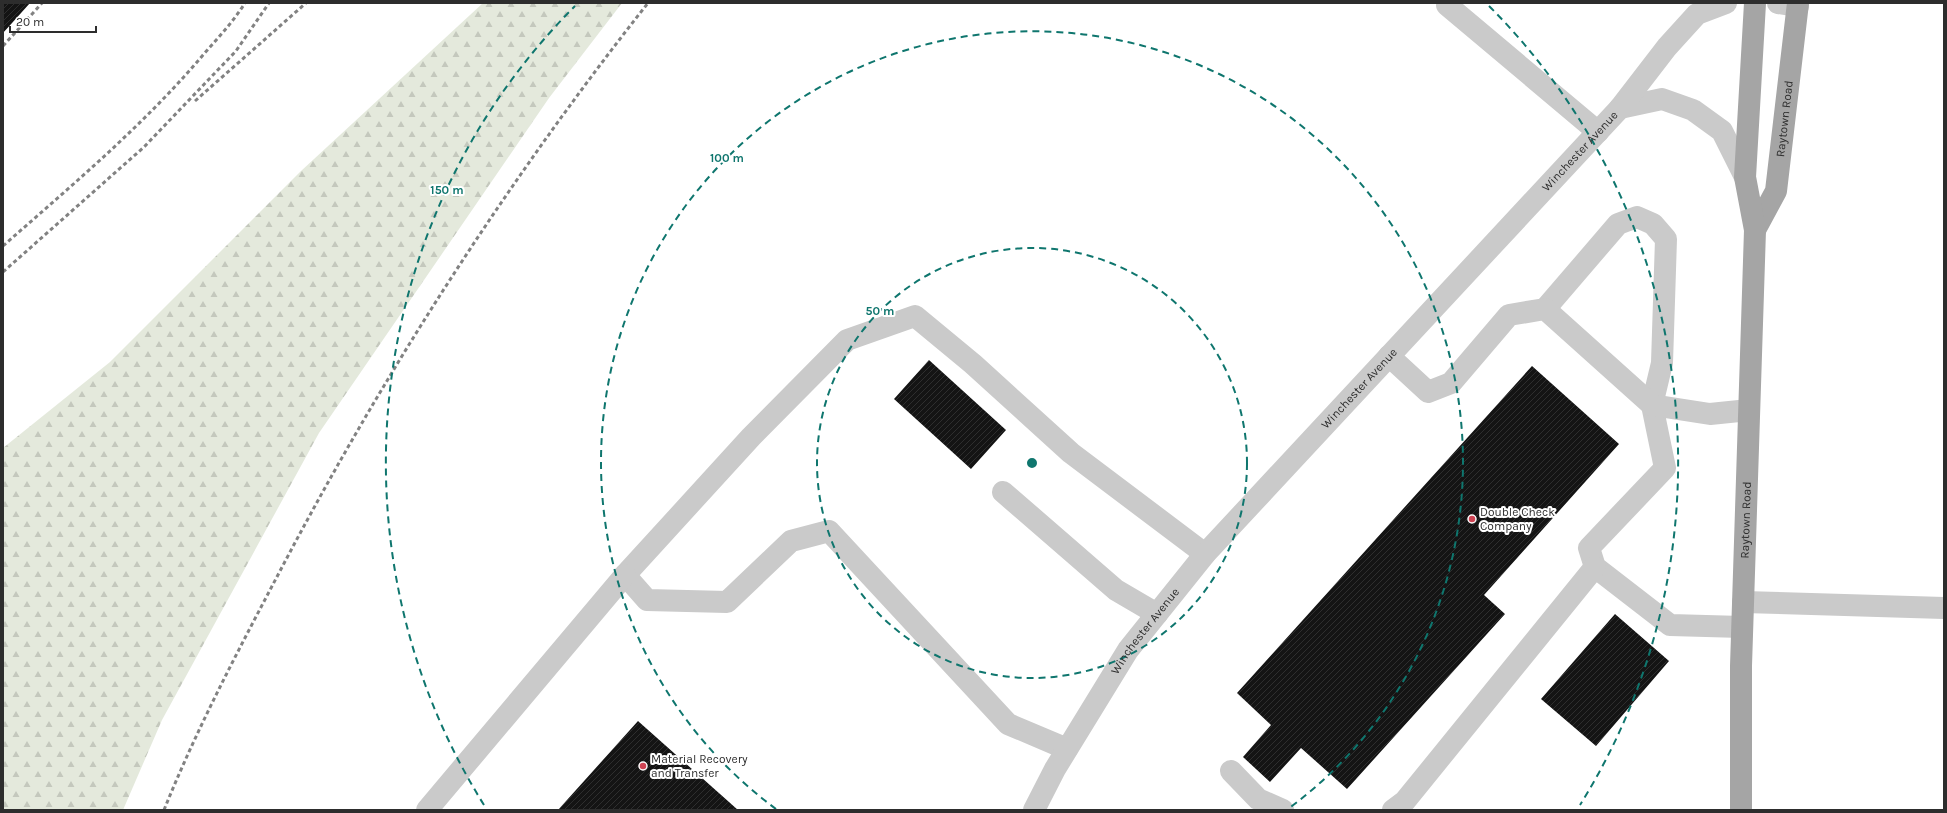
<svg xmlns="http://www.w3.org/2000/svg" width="1947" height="813" font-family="Karla,sans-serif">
<defs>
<pattern id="forest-firs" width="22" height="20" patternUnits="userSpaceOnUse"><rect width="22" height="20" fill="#e4e9dc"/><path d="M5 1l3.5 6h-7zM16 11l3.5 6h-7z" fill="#c4c8bd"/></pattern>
<pattern id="building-hatch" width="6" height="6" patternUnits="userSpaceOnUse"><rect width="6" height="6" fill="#141414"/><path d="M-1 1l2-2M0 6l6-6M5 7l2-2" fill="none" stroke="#2e2e2e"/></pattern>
</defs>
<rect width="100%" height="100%" fill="#fff"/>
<path fill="url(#forest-firs)" d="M483,3H622L549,98L319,433L162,720L123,810H3V448L110,362L301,171Z"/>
<path fill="url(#building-hatch)" d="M3,3H30L3,33Z
M929,360L1006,430L971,469L894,399Z
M1532,366L1619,444L1484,595L1505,614L1347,789L1301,748L1270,782L1243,757L1271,725L1237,693Z
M1615,614L1669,661L1596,746L1541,699Z
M638,721L738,810H558Z"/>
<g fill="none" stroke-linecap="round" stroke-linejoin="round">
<g stroke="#cacaca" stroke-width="22">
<path d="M1449,3L1447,5L1598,132"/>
<path d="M1778,3L1798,6"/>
<path d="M1620,108L1662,99L1693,110L1722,131L1745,177"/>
<path d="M1545,309L1618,224L1637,217L1653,224L1666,239L1662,363L1652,405L1665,468L1589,548L1595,567L1670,625L1742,627"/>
<path d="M1389,356L1428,392L1451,383L1509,315L1545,309L1652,405L1710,414L1749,410"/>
<path d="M1003,492L1116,590L1157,614"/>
<path d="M1743,602L1944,608"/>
<path d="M1067,749L1008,724L829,531L791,541L727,602L647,600L625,575L751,437L847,340L915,316L973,364L1071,453L1205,554"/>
<path d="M1231,771L1258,799L1283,810"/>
<path d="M427,810L625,575"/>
<path id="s1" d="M1034,810L1055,769L1128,650L1205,554L1620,108L1667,47L1697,14L1726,3"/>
<path d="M1393,810L1405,801L1595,567"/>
</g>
<g stroke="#a5a5a5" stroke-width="22">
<path id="s2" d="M1755,230L1776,191L1798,3"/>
<path id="s3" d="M1741,810V666L1755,230L1745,177L1755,3"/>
</g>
<path stroke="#828282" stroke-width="3" stroke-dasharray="4 3" stroke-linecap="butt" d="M3,46L42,3
M195,101L306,3
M3,246C72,185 143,126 203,55C218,38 233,22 245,3
M3,272L144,147L236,51L269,3
M164,810C197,728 239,649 280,571C385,371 508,180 648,3"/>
</g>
<g fill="none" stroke="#0f766e" stroke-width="2" stroke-dasharray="7 5">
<circle cx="1032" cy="463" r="215"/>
<path d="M776 809A431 431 0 1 1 1288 809"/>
<path d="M484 805A646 646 0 0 1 575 6M1489 6A646 646 0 0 1 1580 805"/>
</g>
<g fill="#d04454" stroke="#fff" stroke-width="1.5">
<circle cx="1472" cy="519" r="4"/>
<circle cx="643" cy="766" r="4"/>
</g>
<g text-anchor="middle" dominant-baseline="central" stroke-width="4" stroke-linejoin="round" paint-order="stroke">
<g font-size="12" fill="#2d2d2d" stroke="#fff">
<text stroke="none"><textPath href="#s2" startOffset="117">Raytown Road</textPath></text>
<text stroke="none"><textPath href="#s1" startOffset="859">Winchester Avenue</textPath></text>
<text stroke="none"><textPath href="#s1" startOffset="535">Winchester Avenue</textPath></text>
<text stroke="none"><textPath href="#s3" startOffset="290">Raytown Road</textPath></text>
<text stroke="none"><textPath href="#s1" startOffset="211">Winchester Avenue</textPath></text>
</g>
<g font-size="12" fill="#2d2d2d" stroke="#fff" text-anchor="start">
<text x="1480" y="512">Double Check<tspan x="1480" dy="14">Company</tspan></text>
<text x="651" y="759">Material Recovery<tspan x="651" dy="14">and Transfer</tspan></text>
</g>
</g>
<circle cx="1032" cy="463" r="6" fill="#0f766e" stroke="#fff" stroke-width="2"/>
<g font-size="12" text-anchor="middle" font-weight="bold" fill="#0f766e" stroke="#fff" stroke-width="4" stroke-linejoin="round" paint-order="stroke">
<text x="727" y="162">100 m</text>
<text x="447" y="194">150 m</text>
<text x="880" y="315">50 m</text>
</g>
<rect width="1947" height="813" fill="none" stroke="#2d2d2d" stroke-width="8"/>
<path d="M10 26v6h86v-6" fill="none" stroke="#2d2d2d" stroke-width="2"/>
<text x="16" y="26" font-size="12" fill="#2d2d2d" stroke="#ffffff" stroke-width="3" paint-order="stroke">20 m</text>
</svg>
